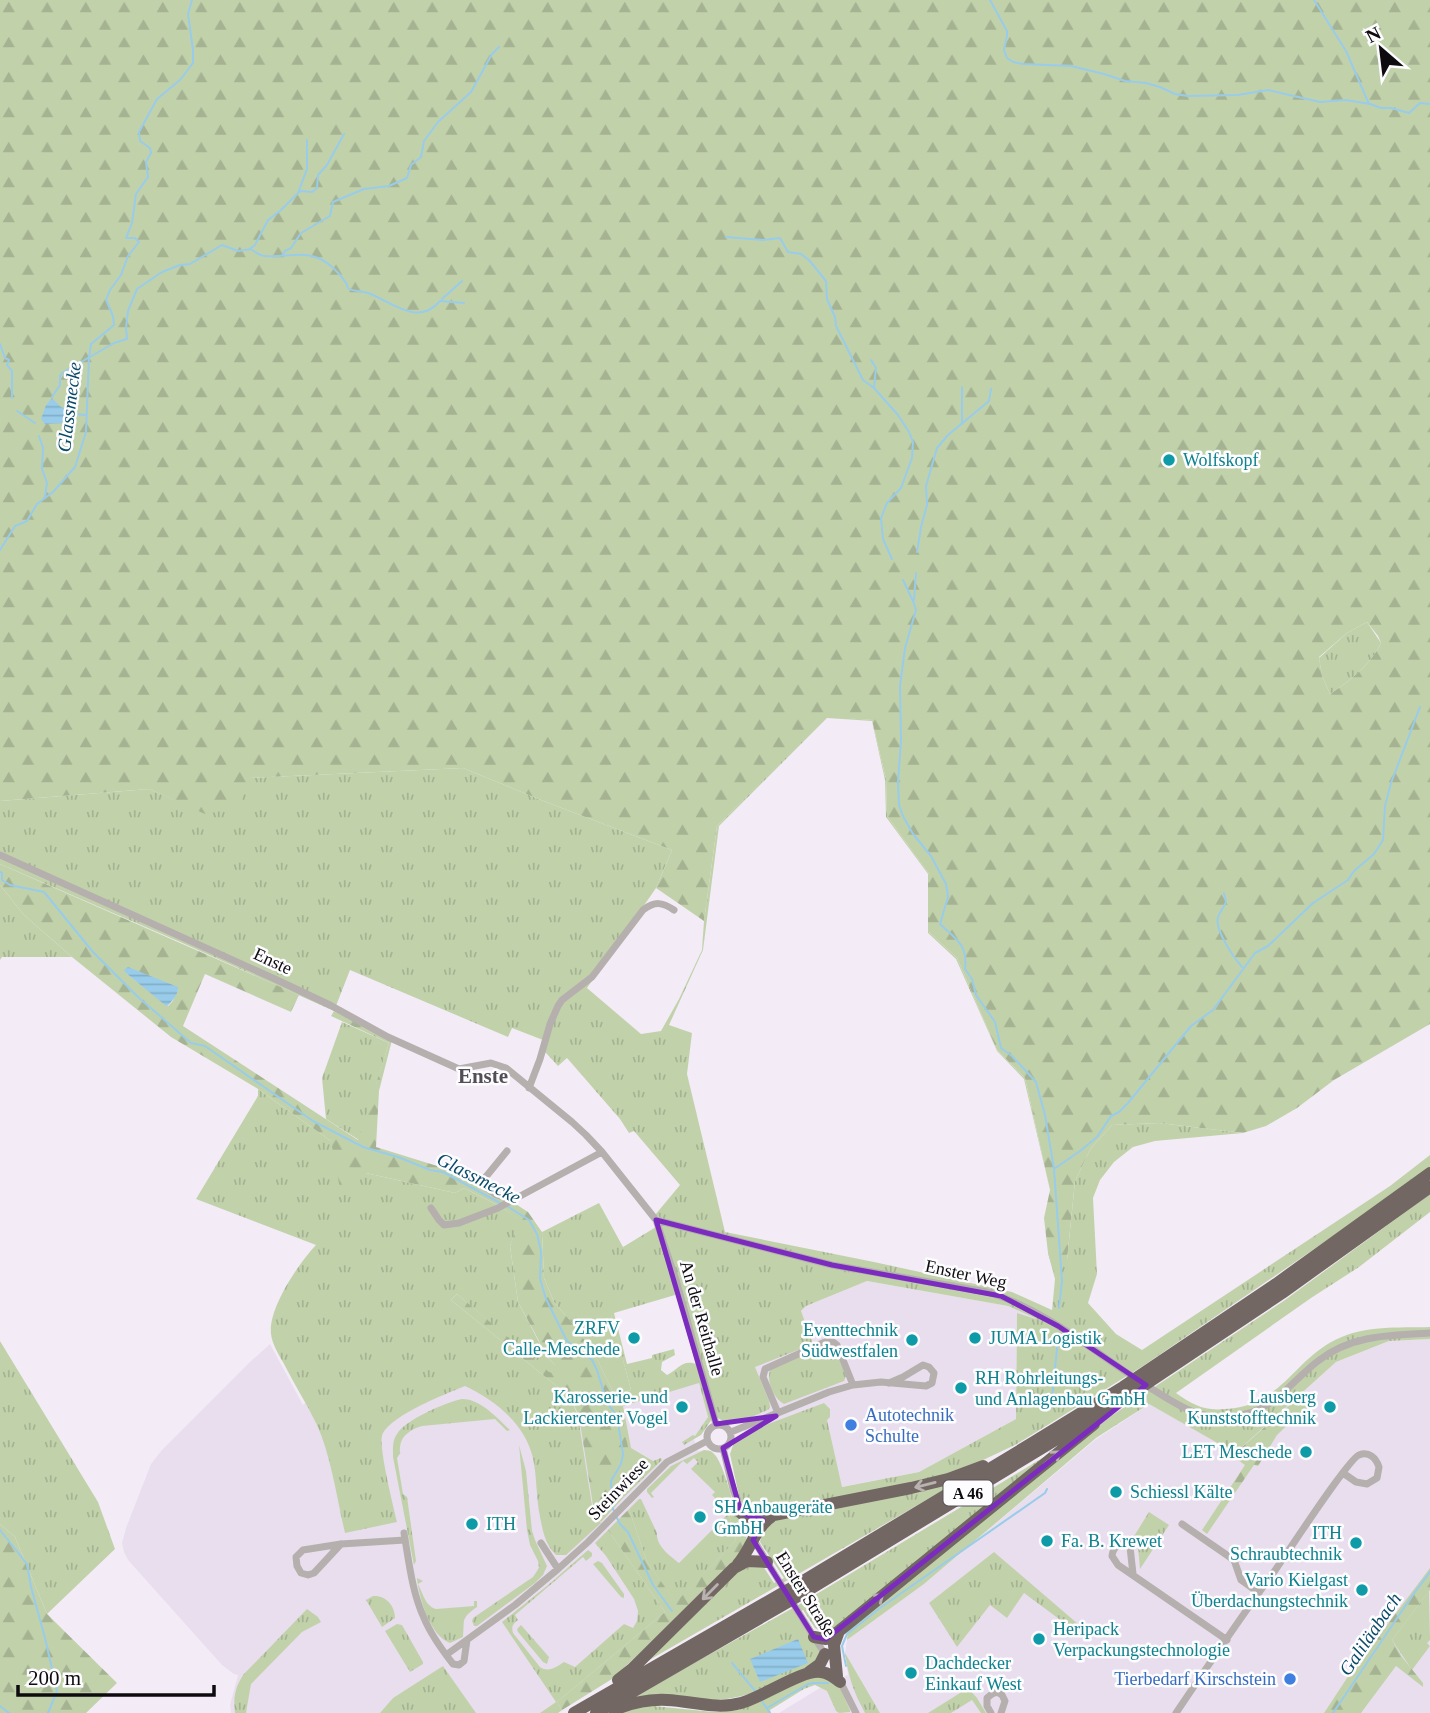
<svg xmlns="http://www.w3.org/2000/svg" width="1430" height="1713" font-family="Georgia,serif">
<defs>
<pattern id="grass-tufts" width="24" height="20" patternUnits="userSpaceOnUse" patternTransform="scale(1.75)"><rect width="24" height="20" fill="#c1d2ab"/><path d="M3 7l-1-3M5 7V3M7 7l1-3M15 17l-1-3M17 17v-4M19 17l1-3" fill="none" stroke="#a5b392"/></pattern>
<pattern id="forest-firs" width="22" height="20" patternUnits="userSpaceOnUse" patternTransform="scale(1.75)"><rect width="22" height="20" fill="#c1d2ab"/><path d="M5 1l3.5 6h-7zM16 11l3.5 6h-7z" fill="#a5b392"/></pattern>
<pattern id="water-rules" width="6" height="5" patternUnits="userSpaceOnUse" patternTransform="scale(1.75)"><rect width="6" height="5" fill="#99ccea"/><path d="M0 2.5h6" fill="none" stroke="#83aec8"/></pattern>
</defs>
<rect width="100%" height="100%" fill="#f3ecf7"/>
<path fill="#e9deee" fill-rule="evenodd" d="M867,1281L1008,1306L1049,1324L1017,1314L1016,1419L919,1472L841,1487L746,1437L741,1420L715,1408L806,1306Z
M437,1289L570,1397L579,1415L697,1376L708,1417L694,1439L698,1451L709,1450L717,1457L736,1512L746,1536L689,1607L612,1678L558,1713H231L230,1705L238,1675L234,1674L222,1665L128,1560L124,1552L122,1543L126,1528L151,1464L162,1450L250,1362L270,1344L303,1405L400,1314Z
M1430,1339V1713H779L828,1683L848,1675L845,1653L847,1640L924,1584L1095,1440L1149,1404L1235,1452L1336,1362L1389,1341ZM994,1553L1081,1635L1024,1592L1007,1617L990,1604Z"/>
<path fill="url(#grass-tufts)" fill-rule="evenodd" d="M1367,622L1381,643C1372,663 1349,682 1330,694L1322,676L1319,658L1347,633Z
M826,716L872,720L886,779L887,816L929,874V932L957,958L997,1050L1025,1078L1050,1190L1044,1218L1048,1253L1067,1260L1075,1181L1091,1148L1112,1125L1159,1123L1243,1133L1155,1141L1133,1147L1114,1162L1100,1180L1093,1198L1097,1274L1088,1303L1116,1334L1142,1350L1390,1186L1430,1155V1167L1396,1193L1143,1366L1015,1445L981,1461L934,1478L755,1515L746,1511L740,1501L730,1454L734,1442L741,1434L824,1403L830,1409V1417L827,1420L842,1487L919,1472L1016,1419L1017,1313L1039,1320L1008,1306L867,1281L806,1306L801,1311L813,1344L755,1367L769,1401L770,1406L769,1409C764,1412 738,1423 734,1423C727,1424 721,1420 716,1417L661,1225L663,1219L655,1215L680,1185L634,1131L629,1133L620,1119L567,1058L558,1066L546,1053L541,1051L543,1040L512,1028L508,1037L350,970L334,1011L180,942L0,864V801L149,789L205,813L248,778L463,768L546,802L672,850L656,888L587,988L641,1034L661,1031L679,999L702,950L704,921L717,826ZM827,718L872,721L885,780L886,817L928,874V933L956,959L997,1051L1024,1079L1050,1190L1044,1218L1048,1253L1055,1279L1052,1310L1012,1292L874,1262L725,1232L687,1074L692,1033L669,1025L703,950L719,826Z
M0,885L24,915L72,957H2L0,960Z
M342,1022L389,1043L359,1140L326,1119L322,1078Z
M258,1089L331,1141L366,1173L455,1193L464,1188L503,1208L520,1220L510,1246L518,1302L539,1342L542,1352L556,1366L549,1374L457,1294L451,1300L570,1397L578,1416L593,1512L601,1523L566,1555H556C545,1544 543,1532 540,1517C536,1497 537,1477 533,1458C525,1424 495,1400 465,1386C446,1394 388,1416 382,1436C379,1449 393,1505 397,1522L345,1533C337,1499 331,1456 317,1425C307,1404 294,1384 284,1364C279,1355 272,1344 271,1334C268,1308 299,1263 316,1245L196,1199L258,1096Z
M1430,1194V1212L1359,1267L1311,1298L1176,1393C1193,1405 1204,1411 1225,1409C1281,1406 1292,1362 1335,1340C1364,1325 1399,1328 1430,1327V1339L1389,1341L1336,1362L1235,1453L1149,1404L1096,1438L924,1584L847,1640L848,1628L1108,1418L1285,1300Z
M599,1203L623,1247L656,1227L673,1275L675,1295L614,1313L627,1364L652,1358V1355L674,1349L675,1355L662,1362L661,1370L667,1375C678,1370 682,1359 696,1364L712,1419L701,1435L684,1445L682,1442L693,1435L695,1436L708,1417L699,1383L623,1406L631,1448L653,1461L661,1458L662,1460L624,1497L617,1485L618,1402L614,1394L631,1390L611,1315L574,1325L554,1302L544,1278L542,1232Z
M0,1341L98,1502L115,1549L47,1614L15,1537L0,1524Z
M830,1345L834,1347L846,1376L844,1381L784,1404C774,1399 766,1382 770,1370L825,1346Z
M462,1399C481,1399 497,1418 510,1430L507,1431L495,1419L422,1426C412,1429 401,1435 400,1447C399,1457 403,1449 397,1458L403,1494L407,1497L416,1561L414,1565L393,1457C393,1449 392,1441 397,1434C405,1420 446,1402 462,1399Z
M519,1445L526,1471L532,1531L535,1540L547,1566L543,1575L535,1583L477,1626H474L472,1621L473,1618L533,1577L539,1568L538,1561L530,1545L527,1530Z
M704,1450C709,1451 711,1450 714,1454C723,1462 732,1500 736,1512L729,1514L736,1540L676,1603L647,1562L629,1509L639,1499H641L657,1533C656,1546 670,1556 679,1563L728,1514L727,1510L712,1495L715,1492L691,1469L698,1462L694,1458L687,1464L683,1461L651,1493L654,1497L652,1498L647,1492V1489L671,1466Z
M1054,1451L827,1635L815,1628L803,1610L797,1614L819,1651L818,1663C792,1675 765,1691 737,1697C707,1704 664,1699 633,1697L800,1604Z
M968,1476L639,1666L736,1571L751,1563L763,1566L774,1583L784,1578L760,1542L763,1528L777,1518Z
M1149,1512L1169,1525L1140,1569L1138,1546L1131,1541Z
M608,1530L665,1612L557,1702L562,1710L558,1713H540L556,1702L502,1622L548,1585L588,1550L592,1553V1556L586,1561L583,1557L515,1615L518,1620C513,1624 511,1626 513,1633L540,1667C549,1673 556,1667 564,1662L575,1667L624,1624L633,1628L637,1621L638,1611L634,1599L606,1556L595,1543Z
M994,1552L1085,1630L1082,1636L1024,1593L1007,1618L990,1605L957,1647L929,1603Z
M598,1561L602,1563L624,1594V1598L621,1597L593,1564Z
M417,1578L423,1581L418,1584C423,1593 425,1606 436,1609L474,1606V1601H477V1607C460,1619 465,1619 463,1637L450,1643C430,1636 419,1598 417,1578Z
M1429,1591L1430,1640L1427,1643L1430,1646L1412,1670L1392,1640Z
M373,1596C386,1595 395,1606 395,1618L382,1627L366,1600Z
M307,1609L318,1617L321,1622L302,1632L251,1684L246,1713H235C233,1698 235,1688 243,1675Z
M397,1624L402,1625L423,1662V1664L410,1672L385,1631Z
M521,1625L549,1657L547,1664L543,1662L518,1632L517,1629Z
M845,1653L880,1713H865C854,1693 848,1676 845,1653Z
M443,1666L476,1713H380L393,1698Z
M822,1675L839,1685L850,1710V1712L839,1713L836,1711L827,1691L815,1685L804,1689L770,1710L771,1713H615L643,1705L714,1712L739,1710L805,1678Z
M968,1688L977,1698L986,1713H981L972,1700L951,1713H928Z"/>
<path fill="url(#forest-firs)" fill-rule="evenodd" d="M0,0H1430V1024L1334,1080L1297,1108L1266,1126L1243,1133L1159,1123L1112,1125L1091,1148L1075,1181L1067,1260L1056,1280L1048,1253L1044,1218L1050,1190L1025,1078L997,1050L957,958L929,932V874L887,816L886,779L872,720L826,717L717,826L704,921L656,888L672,850L546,802L463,768L249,778L238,808L205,814L149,789L0,801ZM1367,622L1378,636L1381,643C1372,663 1349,682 1330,694L1322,676L1319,657L1347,633Z
M0,864L299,995L291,1012L205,974L183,1026L358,1140L389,1043L331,1016L334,1011L392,1040L379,1091L376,1147L476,1178L528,1212L542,1232L544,1278L554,1302L574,1325L595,1355L618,1402L632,1465L617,1485L624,1497L601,1522L594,1512L579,1416L570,1397L451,1300L457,1294L550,1373L555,1365L542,1352L539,1341L518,1302L510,1246L519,1220L503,1208L464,1188L455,1193L366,1173L341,1194L331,1141L258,1089L171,1037L72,957L24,915L0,885ZM126,973L178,990L172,1002L168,1006Z
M1305,1391L1313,1405L1300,1413L1277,1435L1258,1466L1254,1465L1207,1534L1202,1530L1245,1465L1232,1456Z
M629,1509L647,1562L676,1602L736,1540L729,1514L736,1512C741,1524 750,1536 746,1549L689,1607L612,1679L562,1710L557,1702L665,1612L608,1530Z
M0,1524L15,1537L47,1614L117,1683L86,1713H0Z
M1430,1568V1590L1392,1640L1402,1657L1423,1683V1687L1396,1666L1361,1713H1324L1347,1678Z"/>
<path fill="#c1d2ab" d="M611,1314L631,1390L614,1394L595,1355L574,1325Z"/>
<path fill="url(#water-rules)" d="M52,398L61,407L68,410V421L66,423L45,424L41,419L46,405Z
M128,967L178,987C179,993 172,1002 167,1006L165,1005L126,973L124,970Z
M798,1639L808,1663L760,1682L750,1659Z"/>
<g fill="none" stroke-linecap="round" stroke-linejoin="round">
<path stroke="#99ccea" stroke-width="2" d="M990,0L1007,31V36L1004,50L1007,58L1013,62L1023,64L1071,66L1104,74L1125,81L1146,83L1160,87L1175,94L1188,96L1238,95L1268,90L1320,102L1346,100L1370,104L1381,108H1391L1409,113L1420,103L1430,104
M1314,0L1346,51L1369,104
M298,193L307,169V140
M726,237L763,240L780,238L788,252L801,254L809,260L826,281L827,299L835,317L836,326L863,380L874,388L898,415L909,432L913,442L912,458L901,488L887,503L881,518L883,539L892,559
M251,248L255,245L268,220L281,210L300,191L312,192L317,188L318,175L327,165L344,134
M283,254L285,251L291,248L301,233L330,216L333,202L364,189L389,186L407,178L411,165L421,157L424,141L438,122L471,92L492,54L499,47
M442,299L462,281
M0,344L5,358L9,360L7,365L12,371V398
M871,360L876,368L874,388
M52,397L60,385V376L62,373L114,343L127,339L126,328L128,311L137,289L162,272L180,265L190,264L222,245L238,251L251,249C255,252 260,256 265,256C282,258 301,251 318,258C328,262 340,273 346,283C347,284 347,286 348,288C350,291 362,291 368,293C392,302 418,327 440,301L464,303
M17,411L35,423
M67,413L85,415
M962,424V387
M39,436L43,448L42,469L47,483L45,496
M0,550L15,526L27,521L37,504L53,492L75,467L86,432L89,357L91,344L114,325L113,316L106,300L110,290L121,275L128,256L139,242L135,238H126L132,223L136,194L148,177L146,162L151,153L150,148L140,141L139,132L157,99L180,80L193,63V50L188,14L192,0
M917,552L921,527L927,505L926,486L937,448L948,435L989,401L991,389
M903,580L913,601L916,610L905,648L900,686L901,741L898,782L899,805L903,816L913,834L931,856L946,884L948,897L940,924C956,939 968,945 965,969L972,979L976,995L995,1022L1001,1048L1012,1056L1036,1082L1045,1115L1054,1169L1062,1281L1059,1308
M914,600L916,573
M0,872L2,873V880L10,885L44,892L93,952L138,997L191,1043L205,1046L313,1121L363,1147L398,1157L430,1170L443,1172L502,1204
M1224,893L1226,902C1224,907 1220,912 1218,917C1214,929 1234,958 1242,967
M1054,1169L1080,1151L1097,1137L1111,1116L1119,1112L1128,1103L1191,1026L1213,1010L1255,953L1268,946L1313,903L1348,880L1354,871L1374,854L1383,840L1385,806L1391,783L1420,707
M507,1206L529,1220L537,1234L541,1251L540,1279L546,1299L567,1341L592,1360L597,1370L607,1403L617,1416L623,1454L621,1464L611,1481L612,1507L614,1511
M1051,1408L1058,1339
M616,1516L620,1524L628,1532L653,1585L672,1611
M0,1530L27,1564L31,1587L45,1638L57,1691L48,1713
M732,1663L756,1692
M846,1666L842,1646L847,1634L880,1608L1045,1493L1047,1489
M761,1700L770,1713
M0,1706L9,1713
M767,1708L808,1684L814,1683H828
M1333,1713L1412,1596L1430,1572"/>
<path stroke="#b5afad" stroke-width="7" d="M0,855L277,980L330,1005L388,1037L459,1069L491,1063L506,1068L572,1122L586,1135L602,1152L656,1220L676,1280L716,1424
M529,1088L540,1059L550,1024L558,1006L562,1000L592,977L643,910C655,901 662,902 674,910
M507,1151L480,1184L497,1195L512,1199
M431,1208L439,1220L444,1225L459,1223L498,1208L602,1152
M656,1220L832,1265L987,1292C1046,1309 1095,1353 1147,1386C1164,1396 1180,1408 1199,1414C1214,1418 1231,1418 1246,1414C1277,1406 1294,1379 1318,1361C1351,1335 1390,1335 1430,1333
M778,1413L763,1377L765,1369L825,1342H833L837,1345L853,1385
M707 1437a12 12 0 1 1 24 0a12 12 0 1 1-24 0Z
M731,1432L829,1392L853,1385L881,1382L926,1386L932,1383L934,1373L929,1367L923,1365L903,1377L889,1383
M723,1448L733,1489L746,1527L767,1562L826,1656
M1182,1524L1234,1560L1241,1580L1259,1593
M404,1533C409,1562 412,1592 424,1618C431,1635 442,1650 453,1664L459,1665L464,1661L467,1640
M541,1543L558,1569
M341,1544L314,1573L308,1575L301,1573L297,1566L296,1557L303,1550L341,1544L405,1540
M1133,1574L1130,1547C1121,1542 1113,1546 1112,1556L1118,1565L1227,1640
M446,1655L515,1605L558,1569L588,1542L667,1462L707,1441
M839,1679L856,1713
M991,1713L987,1706V1698L992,1694L997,1692L1002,1695L1005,1701L1001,1713
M1176,1713C1207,1667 1238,1621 1271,1576C1283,1560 1348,1459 1359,1455C1369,1451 1376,1458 1379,1467L1377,1478L1367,1484L1356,1482L1343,1473"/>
<path stroke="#736763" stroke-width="12" d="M741,1513L747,1517L759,1518L911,1488L948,1479L983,1466
M738,1564C751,1549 755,1528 771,1517
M814,1637L826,1639L839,1631
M809,1672L820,1664L825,1654
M837,1676L834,1645L839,1631L1094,1424
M618,1680L632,1669L734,1568L747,1561L767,1562
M614,1710C631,1703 648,1699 667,1700C692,1701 716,1710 741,1703C763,1697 803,1669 821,1672C829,1673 834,1677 840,1682
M574,1713L800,1583L1034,1442L1123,1387L1276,1284L1430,1173
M596,1713L805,1592L1131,1394L1282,1293L1430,1187"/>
</g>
<defs><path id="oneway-shaft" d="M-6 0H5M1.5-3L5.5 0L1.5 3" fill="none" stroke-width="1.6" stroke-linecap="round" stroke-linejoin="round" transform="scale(1.75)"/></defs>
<g stroke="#b8b2b0">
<use href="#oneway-shaft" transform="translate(1052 1458) rotate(-39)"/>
<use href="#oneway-shaft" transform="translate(925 1485) rotate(166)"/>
<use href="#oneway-shaft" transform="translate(710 1592) rotate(135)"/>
<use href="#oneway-shaft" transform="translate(875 1601) rotate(-39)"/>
</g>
<path fill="none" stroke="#7b2cbf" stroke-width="5" stroke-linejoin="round" d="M656,1220L832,1265L1001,1296L1058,1326L1146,1385L826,1639L814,1637L753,1540L763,1520L741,1513L723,1448L776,1416L716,1424Z"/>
<g fill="#0f9aa8" stroke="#fdfcfe" stroke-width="2.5">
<circle cx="1169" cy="460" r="7"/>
<circle cx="634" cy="1338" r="7"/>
<circle cx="975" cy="1338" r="7"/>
<circle cx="912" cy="1340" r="7"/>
<circle cx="961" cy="1388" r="7"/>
<circle cx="682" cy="1407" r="7"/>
<circle cx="1330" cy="1407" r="7"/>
<circle cx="1306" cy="1452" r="7"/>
<circle cx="1116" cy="1492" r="7"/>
<circle cx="700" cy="1517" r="7"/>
<circle cx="472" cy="1524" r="7"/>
<circle cx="1047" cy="1541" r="7"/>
<circle cx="1356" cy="1543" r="7"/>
<circle cx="1362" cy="1590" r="7"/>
<circle cx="1039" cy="1639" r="7"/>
<circle cx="911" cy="1673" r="7"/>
</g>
<g fill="#3f7fe0" stroke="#fdfcfe" stroke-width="2.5">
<circle cx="851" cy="1425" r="7"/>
<circle cx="1290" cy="1679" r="7"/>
</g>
<g text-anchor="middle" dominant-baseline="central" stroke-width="5" stroke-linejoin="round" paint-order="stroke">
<rect fill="#fdfcfe" stroke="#555356" stroke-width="2" x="943.5" y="1480.5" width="49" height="25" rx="5"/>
<g font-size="16" font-weight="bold" fill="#0d0b0e">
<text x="968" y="1493">A 46</text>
</g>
<g font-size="18" fill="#0d838f" stroke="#fdfcfe" text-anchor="start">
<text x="1183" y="460">Wolfskopf</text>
<text x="620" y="1328" text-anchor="end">ZRFV<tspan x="620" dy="21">Calle-Meschede</tspan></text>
<text x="898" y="1330" text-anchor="end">Eventtechnik<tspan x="898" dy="21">Südwestfalen</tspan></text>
<text x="989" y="1338">JUMA Logistik</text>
<text x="975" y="1378">RH Rohrleitungs-<tspan x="975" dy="21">und Anlagenbau GmbH</tspan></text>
<text x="668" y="1397" text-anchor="end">Karosserie- und<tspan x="668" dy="21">Lackiercenter Vogel</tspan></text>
<text x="1316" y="1397" text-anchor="end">Lausberg<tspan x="1316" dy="21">Kunststofftechnik</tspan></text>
<text x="1292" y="1452" text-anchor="end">LET Meschede</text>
<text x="1130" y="1492">Schiessl Kälte</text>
<text x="714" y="1507">SH Anbaugeräte<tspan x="714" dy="21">GmbH</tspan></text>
<text x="486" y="1524">ITH</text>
<text x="1342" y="1533" text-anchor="end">ITH<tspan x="1342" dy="21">Schraubtechnik</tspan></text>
<text x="1061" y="1541">Fa. B. Krewet</text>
<text x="1348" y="1580" text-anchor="end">Vario Kielgast<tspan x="1348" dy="21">Überdachungstechnik</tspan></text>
<text x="1053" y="1629">Heripack<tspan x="1053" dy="21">Verpackungstechnologie</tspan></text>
<text x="925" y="1663">Dachdecker<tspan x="925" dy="21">Einkauf West</tspan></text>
</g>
<g font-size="18" fill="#0d0b0e" stroke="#fdfcfe">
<text transform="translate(273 961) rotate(25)">Enste</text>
<text transform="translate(966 1274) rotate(12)">Enster Weg</text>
<text transform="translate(702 1318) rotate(74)">An der Reithalle</text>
<text transform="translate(618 1489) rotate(-46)">Steinwiese</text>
<text transform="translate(806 1594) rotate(58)">Enster Straße</text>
</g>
<g font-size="18" fill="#366cbe" stroke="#fdfcfe" text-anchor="start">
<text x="865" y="1415">Autotechnik<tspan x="865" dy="21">Schulte</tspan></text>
<text x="1276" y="1679" text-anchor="end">Tierbedarf Kirschstein</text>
</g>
<g font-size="19" font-style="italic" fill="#084a68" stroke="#fdfcfe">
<text transform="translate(69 407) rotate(-83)">Glassmecke</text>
<text transform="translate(479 1178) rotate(27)">Glassmecke</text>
<text transform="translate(1370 1634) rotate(-56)">Galiläabach</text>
</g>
<g font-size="21" font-weight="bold" fill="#534d56" stroke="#fdfcfe">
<text x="483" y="1076">Enste</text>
</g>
</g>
<g transform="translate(1381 49) rotate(332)" stroke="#fdfcfe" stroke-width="5" paint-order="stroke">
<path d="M0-5L12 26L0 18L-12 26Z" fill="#0d0b0e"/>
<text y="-10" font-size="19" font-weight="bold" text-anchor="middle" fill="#0d0b0e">N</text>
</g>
<path d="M18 1685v10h196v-10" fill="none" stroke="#0d0b0e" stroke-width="3.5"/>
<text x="28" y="1685" font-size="21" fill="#0d0b0e" stroke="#fdfcfe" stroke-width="5" paint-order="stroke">200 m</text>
</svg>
